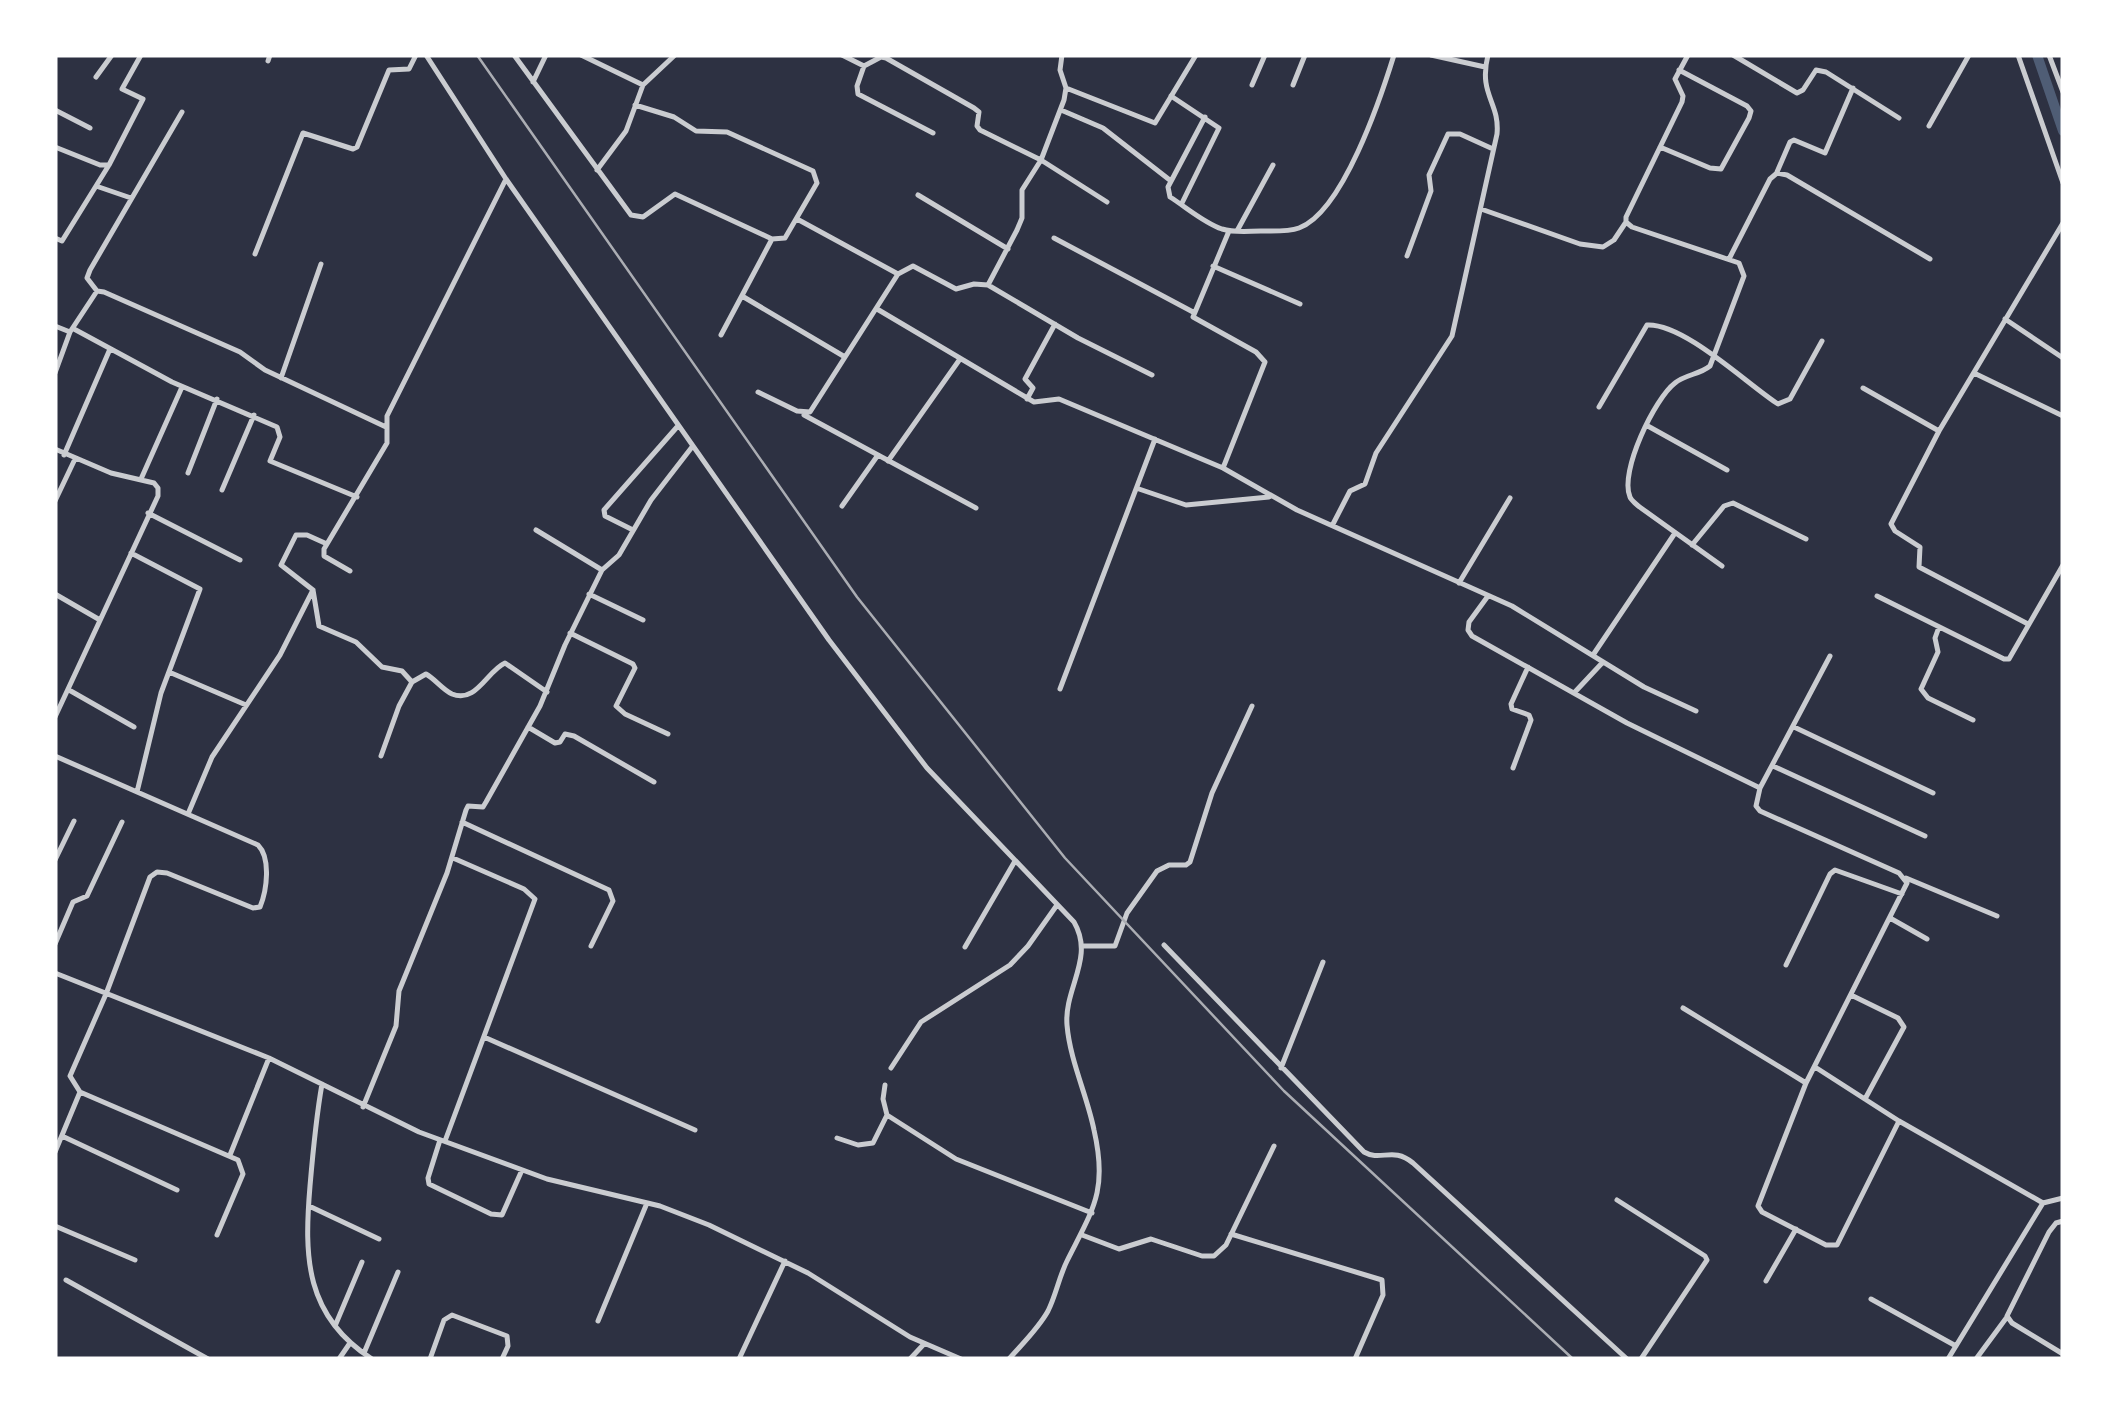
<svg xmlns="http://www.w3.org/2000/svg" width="2118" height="1414" font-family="'IBM Plex Sans',sans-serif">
<rect width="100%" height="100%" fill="#2d3142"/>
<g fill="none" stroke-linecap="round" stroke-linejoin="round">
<path stroke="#4f5d75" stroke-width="10" d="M2037,55L2063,131"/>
<path stroke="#caccd0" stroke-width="5" d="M426,55L506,179L829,640L927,768L1074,922C1095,958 1064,988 1067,1025C1070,1061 1087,1095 1094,1130C1108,1191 1093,1209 1067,1261C1059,1277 1056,1295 1048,1311C1038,1329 1022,1344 1009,1359
M514,55L631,215L643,217L675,194L772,239L785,238L817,183L813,171L727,132L696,131L674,117L635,105
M581,55L643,85
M842,55L864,66L881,57L886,58L974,108L979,112L977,126L980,130L1041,160L1107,202
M1431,55L1485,67
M1688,55L1675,79L1683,96L1682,102L1626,217V222L1632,227L1739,263L1744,276L1710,366C1699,375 1686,374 1675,383C1655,398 1619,472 1630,497C1631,500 1638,506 1641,508L1722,566
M1733,55L1797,93L1803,90L1816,70L1826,72L1899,118
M2018,55L2063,183
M2049,55L2063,92
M268,61L270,55
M864,66L857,86L858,94L933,133
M96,77L112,55
M533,82L546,55
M1252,85L1265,55
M1293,85L1305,55
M1066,88L1155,123L1196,55
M1171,96L1219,128L1182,203
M55,110L90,128
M1061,110L1103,128L1171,181
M1205,117L1168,187L1170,197C1186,207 1204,223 1222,229C1235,233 1248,231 1261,231C1273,231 1288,232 1299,228C1343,212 1381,97 1394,55
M1929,126L1969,55
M55,147L100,165H109L143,99L122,89L141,55
M1660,147L1710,168L1721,169L1749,118L1751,111L1747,106L1679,70
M597,170L626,131L643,85L675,55
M1777,172L1790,142L1794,140L1825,153L1853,88
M96,186L131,198
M918,195L1008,249
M1481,209L1580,244L1603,247L1614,240L1626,222
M797,219L898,274
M1237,231L1273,165
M55,238L62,241L109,165
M1054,238L1193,312
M255,254L303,133L353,149L357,147L389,70L409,69L416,55
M1407,256L1431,191L1429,175L1448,134H1460L1493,149
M1729,259L1770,179L1777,173L1787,175L1930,259
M1213,266L1300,304
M988,285L1017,230L1022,218V190L1041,160L1064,100L1066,88L1060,70L1062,55
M97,291L87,278L90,270L182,112
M742,296L845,357
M877,309L1034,402L1059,399L1223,468L1297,510L1512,606L1644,687L1696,711
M2005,319L2063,358
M55,326L70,332L97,291L104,292L240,352L265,370L386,427
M74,329L172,382L277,427L280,437L270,461L357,497
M721,335L772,239
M55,373L70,332
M1974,373L2063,416
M281,378L321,264
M1863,388L1939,431
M758,392L797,411L810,412L898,274L913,266L956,289L974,284L988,285L1078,338L1152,375
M1027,399L1033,388L1025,379L1055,324
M1599,407L1647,325C1684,323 1747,384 1778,404L1790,399L1822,341
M804,415L976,508
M1646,425L1727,470
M55,449L111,473L154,483L158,488V496L55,717
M64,455L110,349
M888,461L960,359
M1223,468L1265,362L1256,352L1193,317L1229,231
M188,473L217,399
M141,479L182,387
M1139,489L1186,505L1269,497
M222,490L254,415
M55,501L75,459
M842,506L878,455
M148,513L240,560
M1333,524L1350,491L1365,484L1376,453L1452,336L1497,134C1500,102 1478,95 1488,55
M536,530L602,570
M633,530L605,516L604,510L677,427
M327,544L307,535H296L281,565L313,590L319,626L356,642L382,667L402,671L412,682L399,706L381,756
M1692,545L1724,506L1733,503L1806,539
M131,553L200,589L161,693L137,792
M350,571L324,556V549L387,443V416L506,179
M1459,583L1510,498
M55,594L100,620
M589,594L643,620
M1488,596L1469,622L1468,630L1472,636L1627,723L1760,788
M1877,596L2004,659H2009L2063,565
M2028,624L1919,567L1920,547L1895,531L1891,524L1939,431L2063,223
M1939,627L1935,638L1938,652L1921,689L1928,698L1973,720
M570,633L633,664L635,668L616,706L625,714L668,734
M1593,655L1675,533
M1830,656L1760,788L1756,806L1760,811L1899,873L1907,883L1806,1083L1758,1206L1762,1212L1826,1245H1837L1899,1121
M169,672L246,705
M412,682L426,674C435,679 443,690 452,694C476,704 487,671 505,663L547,692
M1060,689L1155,439
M69,690L134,727
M1574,693L1603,662
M528,727L555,743L560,742L565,734L574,736L654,782
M1794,727L1933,793
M55,756L258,845C271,858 267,890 260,907L253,908L167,873L157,872L150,877L106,994L70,1076L80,1092L55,1152
M1773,766L1925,836
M1513,768L1531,720L1529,715L1512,709L1511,704L1528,667
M188,814L212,757L280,655L313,590
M462,822L609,890L613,901L591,946
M55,860L74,821
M1906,878L1997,916
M1890,918L1927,939
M55,944L73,902L87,896L122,822
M1164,945L1364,1152C1381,1162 1393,1146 1413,1163L1627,1359
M1083,946H1115L1127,913L1157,871L1169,865H1186L1190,862L1212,793L1252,706
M965,947L1015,861
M1786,965L1830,874L1835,870L1902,894
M55,973L269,1058L419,1132L547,1179L660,1206L709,1225L808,1273L910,1337L961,1359
M1851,995L1898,1018L1904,1027L1865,1099
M1683,1008L1806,1083
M484,1037L695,1130
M1815,1067L1899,1121L2043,1203
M891,1068L921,1022L1010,965L1028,946L1057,905
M1281,1068L1323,962
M322,1084C316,1118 313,1151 310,1186C304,1257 305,1316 372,1359
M80,1092L238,1160L243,1174L217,1235
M363,1107L396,1026L399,991L447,873L466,810L468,806L483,807L486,802L540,706L565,645L602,570L619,555L651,500L692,447
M887,1115L956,1159L1092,1213
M62,1136L177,1190
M837,1138L858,1145L873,1143L887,1115L883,1099L885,1085
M440,1140L428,1178L429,1184L491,1214L502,1215L522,1170
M445,1141L535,899L524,889L453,858
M230,1155L269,1058
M1617,1200L1705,1256L1707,1260L1641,1359
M309,1206L379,1239
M2063,1221L2056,1223L2049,1232L2007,1316L2012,1323L2063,1354
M55,1226L135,1260
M1231,1234L1382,1280L1383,1295L1355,1359
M1082,1235L1119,1249L1151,1239L1202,1256H1214L1226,1245L1274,1146
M66,1280L208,1359
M1766,1281L1796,1229
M1871,1299L1956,1346
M598,1321L647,1203
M335,1326L362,1262
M364,1353L398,1272
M339,1359L350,1343
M430,1359L444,1320L452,1315L507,1336L508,1346L502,1359
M739,1359L785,1261
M910,1359L924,1344
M1948,1359L2043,1203L2063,1198
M1976,1359L2007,1317"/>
<path stroke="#abadb3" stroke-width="2.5" d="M477,55L857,597L1065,858L1284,1091L1573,1359"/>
</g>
<rect width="2118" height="1414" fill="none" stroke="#ffffff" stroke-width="115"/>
</svg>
